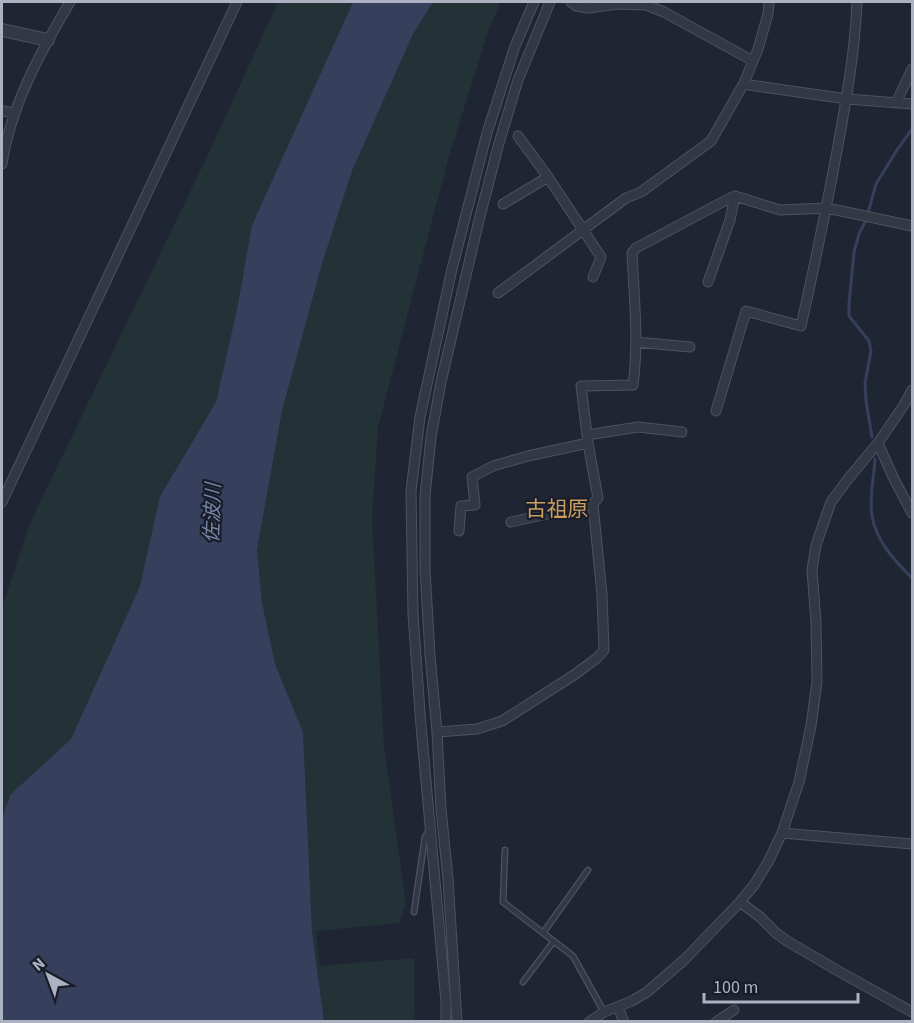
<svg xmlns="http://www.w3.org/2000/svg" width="914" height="1023" font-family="'Source Sans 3','Noto Sans JP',sans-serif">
<rect width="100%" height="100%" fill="#202534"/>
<path fill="#233236" d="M278,2H353L252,225L237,309L216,402L160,495L140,586L71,739L10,795L2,819V608L29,525L206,159Z
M433,2H501L489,28L449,156L378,427L372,519L384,746L406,904L399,923L316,931L320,966L414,958L415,1021H324L312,931L303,732L275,664L262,602L257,550L282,411L321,267L352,171L413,34Z"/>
<path fill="#36405c" d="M353,2H433L413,34L352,171L321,267L282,411L257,550L262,602L275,664L303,732L312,931L324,1021H2V819L10,795L71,739L140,586L160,496L216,402L237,309L252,225Z"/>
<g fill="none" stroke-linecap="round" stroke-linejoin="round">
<path stroke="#36405c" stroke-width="3" d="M872,437L866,401L865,383L871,351L869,341L849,316V304L854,252L859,234L866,220L876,184L897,150L912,129
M875,459C874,477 869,498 872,516C876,541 895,561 912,578"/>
<defs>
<path id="service" d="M505,850L503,902L573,956L604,1012
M414,912L425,837L428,832
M543,933L588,870
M523,982L554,941"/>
<path id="minor" d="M571,2L576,6L588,8L618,4L646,5L664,12L753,61
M744,83L749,85L847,99L912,104
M896,103L912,69
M2,111L15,113
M518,136L548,177L601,257L593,277
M2,164C11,105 40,53 70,2
M503,204L548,177
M708,282L730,220L735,196
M498,293L626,198L641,192L711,141L744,83L758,49L768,14L769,2
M636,342L690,347
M716,411L746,311L801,326C814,268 826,210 837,151C846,101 855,52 857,2
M587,435L638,427L682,432
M878,443L893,477L912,513
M2,502L237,2
M511,522L593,504L598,498L588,443L581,386L633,385C639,341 634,297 632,253L636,248L730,198L735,196L780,210L827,208L912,226
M459,531L461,506L475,505L472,477L493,466L528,456L588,443
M437,732L477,729L502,721L574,675L597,658L604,650L602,595L593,504
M782,833L912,844
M740,902L760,917L776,933L787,941L840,972L912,1012
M618,1007L624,1022
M446,1022V1002L421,726L413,614L411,491L420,417L452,269L487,133L515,46L534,2
M457,1022L448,879L441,809L437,732L430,655L425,569V496L431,437L441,382L479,220L499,143L518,80L550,2
M589,1022L604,1012L632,1001L647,992L684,960L740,902L754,885L768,862L782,833L799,782L811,726L817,681L816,623L812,570L816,545L831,502L848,479L878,443L904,405L912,390
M716,1022L734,1010"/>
<path id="tertiary" d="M2,30L48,40"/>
</defs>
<use href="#service" stroke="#4e5260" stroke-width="7"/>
<use href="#minor" stroke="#4e5260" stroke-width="11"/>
<use href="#tertiary" stroke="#4e5260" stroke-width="14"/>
<use href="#service" stroke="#333845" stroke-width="4.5"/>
<use href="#minor" stroke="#333845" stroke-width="9"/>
<use href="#tertiary" stroke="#333845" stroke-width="12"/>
</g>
<g text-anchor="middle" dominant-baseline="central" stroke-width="4.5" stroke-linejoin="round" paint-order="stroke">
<g font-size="20" font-style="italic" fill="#7785a9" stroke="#191d29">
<text transform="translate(213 513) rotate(-88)">佐波川</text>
</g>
<g font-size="21" fill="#cb9e5f" stroke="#191d29">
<text x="557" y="509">古祖原</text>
</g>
</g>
<rect width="914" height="1023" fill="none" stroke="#adb2c2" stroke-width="6"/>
<g transform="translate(48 975) rotate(319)" stroke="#191d29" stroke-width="4.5" paint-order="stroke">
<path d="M0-4.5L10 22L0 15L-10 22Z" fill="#adb2c2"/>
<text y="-9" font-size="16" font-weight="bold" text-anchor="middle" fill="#adb2c2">N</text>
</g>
<path d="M704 993v9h154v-9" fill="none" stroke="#adb2c2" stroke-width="3"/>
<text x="713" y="993" font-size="18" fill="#adb2c2" stroke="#191d29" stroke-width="4.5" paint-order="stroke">100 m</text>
</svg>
